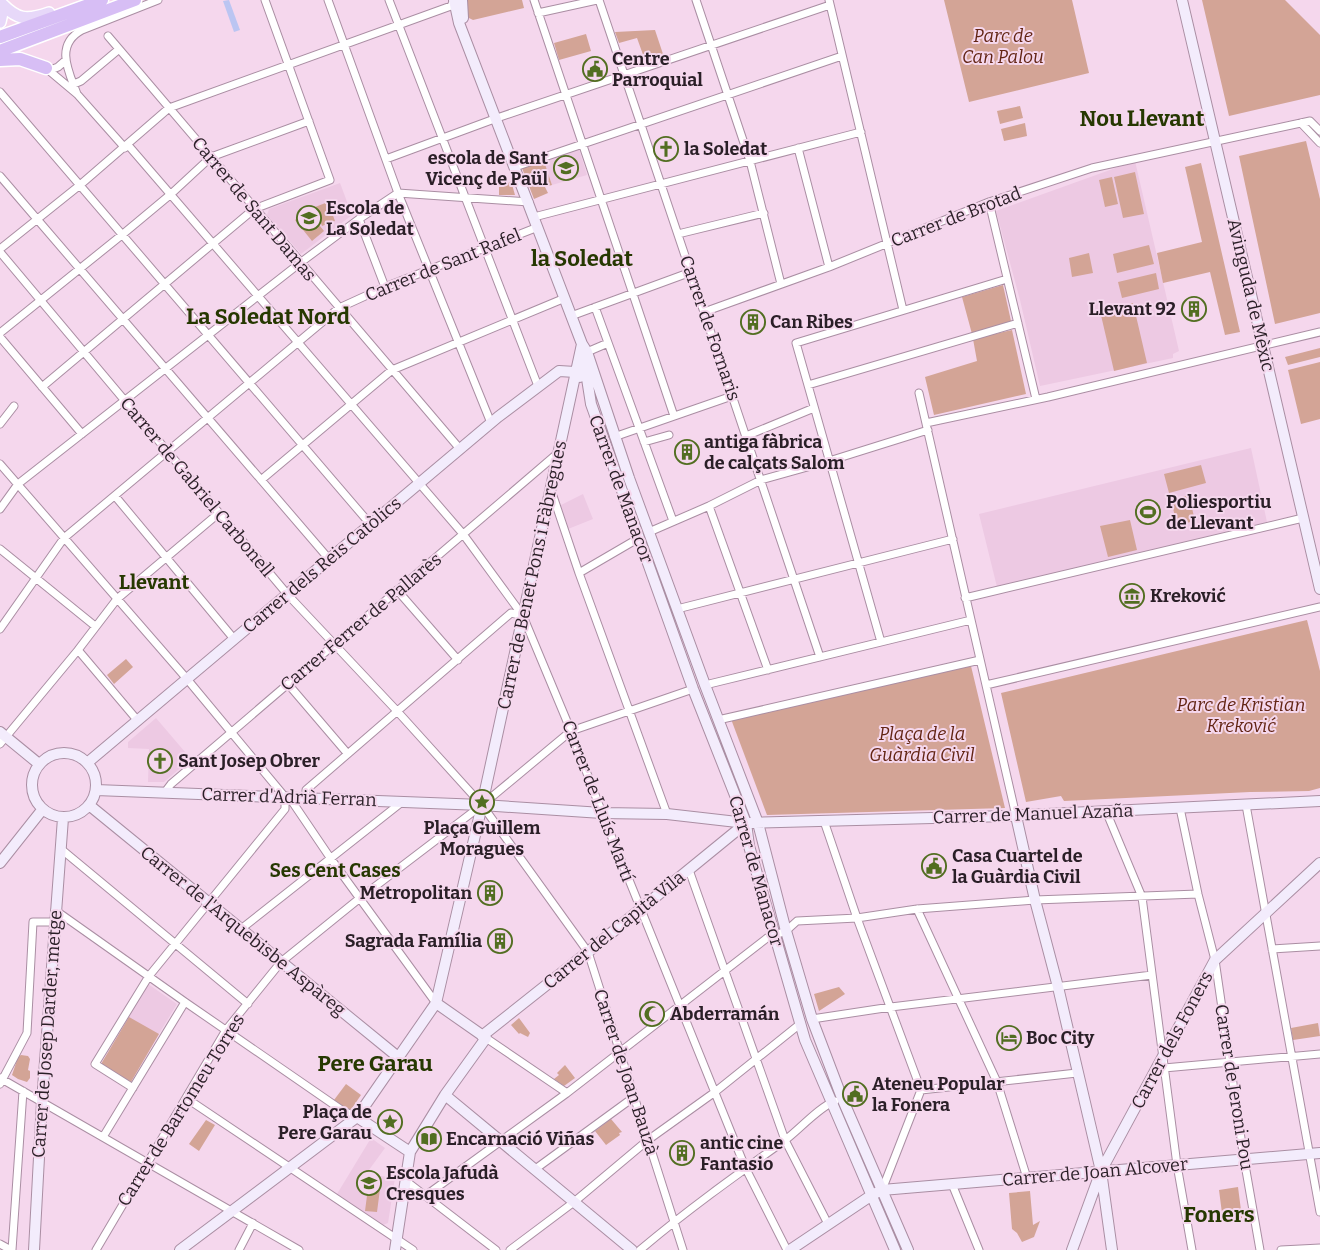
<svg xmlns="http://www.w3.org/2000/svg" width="1320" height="1250" font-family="Bitter,serif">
<rect width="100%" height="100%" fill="#f5d7ed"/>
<path fill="#edc9e3" d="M579,149L587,175L552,185L544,161Z
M1135,161L1179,351L1173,354V358L1040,386L1020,300L996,211Z
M340,183L352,215L301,254L267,215L269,209Z
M1251,448L1267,522L997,587L979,514Z
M583,494L593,519L568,529L559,506Z
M156,718L191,759L164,782H148L149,749L128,748V742Z
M148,984L177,1004L151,1047L121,1030Z
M371,1138L385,1148L366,1174L395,1178L388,1223L383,1225L337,1194Z"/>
<path fill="#d3a496" d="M468,0H522L524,8L473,20L467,17Z
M944,0H1072L1089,73L969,102Z
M1202,0H1285L1320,35V95L1229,116Z
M655,30L664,57L646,63L637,38L619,43L615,32Z
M586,34L591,51L559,60L554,43Z
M1020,106L1023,118L1000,124L997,111Z
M1025,123L1027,136L1004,141L1001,129Z
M1306,141L1320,199V313L1275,324L1239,156Z
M544,161L552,185L545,187L548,193L534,199L522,168Z
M1201,163L1240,332L1225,335L1210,272L1163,283L1157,253L1202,242L1185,167Z
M1135,172L1144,214L1123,218L1114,177Z
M1112,177L1118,204L1105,207L1099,180Z
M511,181L515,195H499V187H503Z
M328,202L335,221L322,226L315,207Z
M307,210L324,231L312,241L295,220Z
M1149,245L1154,264L1117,273L1113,254Z
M1089,253L1093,273L1072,277L1069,258Z
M1156,273L1159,289L1122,298L1118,282Z
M1003,285L1011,321L972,334L962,297Z
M1133,303L1147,363L1114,371L1100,311Z
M1012,330L1026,394L934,415L925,377L977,361L973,339Z
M1320,348V357L1288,365L1285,357Z
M1320,362V419L1301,424L1288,370Z
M1201,465L1206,483L1169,493L1164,474Z
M1189,495L1195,521L1177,525L1171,500Z
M1130,520L1137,550L1108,557L1100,526Z
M1307,620L1320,671V788L1309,791L1250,792L1064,801L1061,796L1026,802L1001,693Z
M126,659L133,667L114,684L107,675Z
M971,666L1005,808L767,815L731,719Z
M839,987L845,994L819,1011L814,994Z
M129,1017L159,1034L131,1082L101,1064Z
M519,1018L530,1033L528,1037L520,1033L519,1034L511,1025Z
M1318,1023L1320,1036L1293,1040L1291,1028Z
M21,1055L28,1056L30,1059L28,1070L30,1071V1078L27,1082L18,1079L12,1075L18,1057Z
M565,1065L575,1078L564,1086L554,1079L559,1075L557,1073Z
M346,1084L361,1095L350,1111L334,1100Z
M611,1119L622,1132L619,1133L620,1135L606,1145L595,1131Z
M206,1120L215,1125L199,1151L189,1144Z
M1238,1187L1242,1218L1223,1221L1219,1190Z
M368,1188L380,1189L377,1212L365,1211Z
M1030,1191L1033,1225L1040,1221L1034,1237L1022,1242L1017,1233L1012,1229L1009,1193Z"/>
<path fill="#bbc5f2" d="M229,0L240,30L234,32L223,1Z"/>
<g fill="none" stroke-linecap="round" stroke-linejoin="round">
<defs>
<path id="street" d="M328,0L398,193L491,423
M389,0L538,386
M534,0L674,416
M599,0L820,657
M696,0L750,161L781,284
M829,0L903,310
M538,13L597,0
M108,36L460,449
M46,68L77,94L125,148
M53,69L58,67L66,60
M74,84L81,81L118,50
M0,92L371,525
M77,94C69,72 54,45 82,30L158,0
M1301,123L1320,143
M128,145L463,534L523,616L571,731L602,813L745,1167L787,1250
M798,148L829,267
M386,159L497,118L830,5
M515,167L842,56
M0,176L329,559
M989,202L1036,399
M534,217L861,132
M359,219L385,287
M678,234L764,213
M0,249L80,185L169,108L451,6L454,0
M0,252L288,595L397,711L482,805L588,952L683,1250
M595,307L673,521
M704,312L829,267L989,202L1092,168L1310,121L1320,131
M571,316L691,272
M0,333L123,234L171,194L211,157L309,121
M0,337L82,434
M587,352L608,343
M808,385L1018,323
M42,387L254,209L330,180L265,0
M919,393L1016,816
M926,423L1048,397L1320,332
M0,424L14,406
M746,436L814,408
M614,437L732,396
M644,442L669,435
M0,464L187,679L285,797V809L149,976L95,1064L133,1088
M261,480L392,370L565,298
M551,490L579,573L667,814
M115,496L234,639
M709,506L768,670
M0,509L18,484L300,263L359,219L398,193L529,202
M649,532L709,506L761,480L829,461L928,430
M0,549L95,626
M579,573L639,538
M397,590L458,660
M965,598L1303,518
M677,609L953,539
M0,629L64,538L339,308L385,287L538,227
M881,642L796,343L1007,279
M78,650L138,721
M288,684L347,753
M705,685L971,620
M986,685L1320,607
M718,720L980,660
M0,744L78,650L117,599L219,513
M165,792L171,784L558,453
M289,797L331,859L436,1003
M306,798V790L511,613L523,616
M1246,805L1320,1212
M1180,808L1198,894L1215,960L1244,1159L1260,1250
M1106,811L1142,897L1177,1165L1192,1250
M824,821L857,918L921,1090
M61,849L248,1004
M689,870L785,1140L828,1224
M917,909L997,1082L1027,1178
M55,910L185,1002L343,1111L357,1117
M241,929L402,802
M1272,949L1320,946
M812,1019L891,1007L1152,975
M486,1038L567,1093
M1164,1068L1320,1054
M0,1078L299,1250
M0,1084L27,1033L33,922H54
M921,1090L1077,1073
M186,1098L413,1250
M103,1137L185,1002
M534,1170L634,1097
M406,1181L496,1250
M952,1184L979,1250
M882,1190L921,1090
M425,1196L567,1093L767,938L786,931L797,921L857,918L917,909L1035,900L1198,894
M0,1244L11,1250
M12,1250L23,1091
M96,1250L226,1030L281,962L360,898L482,805L571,731L693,689
M239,1250L253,1223
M510,1250L574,1202L648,1140L715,1092L800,1024
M640,1250C686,1211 735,1176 784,1141C799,1130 819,1107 835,1101
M1281,1250L1320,1248"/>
<path id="secondary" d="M454,0L459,23L582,344L587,352L629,478L705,685L758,823L786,931L812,1019L842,1098L908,1250
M462,0L463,18
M1182,0L1320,589
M583,353L591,404L693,689L746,823L749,846L805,1040L895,1250
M0,732L39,764
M32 785a32 32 0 1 1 64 0a32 32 0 1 1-64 0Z
M87,763L498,417L559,371L575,372L580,377
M96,790L482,805L602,813L667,814L746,823L1008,816L1320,801
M89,805L398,1057
M1016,816L1035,900L1058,987L1101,1171L1112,1250
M0,863L42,810
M436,1003L486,1038L445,1095L410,1152L357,1117L436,1003L482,805L582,344
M482,1036L588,952L746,823
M445,1095L632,1250
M34,1250L42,1102L63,818
M180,1250L357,1117
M395,1250L410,1152
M790,1250L872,1195L882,1190L1320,1153
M1072,1250L1101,1171L1215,960L1320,863"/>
<path id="primary" d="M0,2C17,20 26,21 49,13
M0,8L2,13L0,22"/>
<path id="highway" d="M0,37L102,0
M0,51L135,0
M0,60L20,59L46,68"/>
</defs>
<use href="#street" stroke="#aa8ea3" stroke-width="9"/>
<use href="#secondary" stroke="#aa8ea3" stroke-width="12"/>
<use href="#primary" stroke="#fff" stroke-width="14"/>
<use href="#highway" stroke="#fff" stroke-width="15"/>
<use href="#street" stroke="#fff" stroke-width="7"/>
<use href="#secondary" stroke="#f3ecfc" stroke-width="10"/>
<use href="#primary" stroke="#e7d8f9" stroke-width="11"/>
<use href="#highway" stroke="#d7bef5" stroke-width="12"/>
</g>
<defs>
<symbol id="civic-ring" viewBox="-11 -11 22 22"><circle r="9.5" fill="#f5d7ed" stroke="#526e21" stroke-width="1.5"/><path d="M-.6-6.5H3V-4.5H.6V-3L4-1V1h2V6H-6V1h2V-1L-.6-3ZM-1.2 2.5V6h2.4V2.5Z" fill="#526e21"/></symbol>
<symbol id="church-ring" viewBox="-11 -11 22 22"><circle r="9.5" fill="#f5d7ed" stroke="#526e21" stroke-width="1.5"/><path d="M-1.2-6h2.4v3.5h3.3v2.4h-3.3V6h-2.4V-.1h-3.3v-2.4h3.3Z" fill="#526e21"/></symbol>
<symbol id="school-ring" viewBox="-11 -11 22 22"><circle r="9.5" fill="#f5d7ed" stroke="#526e21" stroke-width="1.5"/><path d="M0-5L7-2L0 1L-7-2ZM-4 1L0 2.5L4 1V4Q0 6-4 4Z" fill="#526e21"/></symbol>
<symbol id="building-ring" viewBox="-11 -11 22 22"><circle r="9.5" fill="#f5d7ed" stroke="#526e21" stroke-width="1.5"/><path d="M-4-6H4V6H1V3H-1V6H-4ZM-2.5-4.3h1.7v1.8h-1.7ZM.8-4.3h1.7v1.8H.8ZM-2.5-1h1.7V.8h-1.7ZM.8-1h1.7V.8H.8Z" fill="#526e21"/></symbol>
<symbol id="stadium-ring" viewBox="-11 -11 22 22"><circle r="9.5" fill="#f5d7ed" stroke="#526e21" stroke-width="1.5"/><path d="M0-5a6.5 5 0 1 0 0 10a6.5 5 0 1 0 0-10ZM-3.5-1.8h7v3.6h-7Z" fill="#526e21"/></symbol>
<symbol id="museum-ring" viewBox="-11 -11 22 22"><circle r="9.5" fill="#f5d7ed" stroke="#526e21" stroke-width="1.5"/><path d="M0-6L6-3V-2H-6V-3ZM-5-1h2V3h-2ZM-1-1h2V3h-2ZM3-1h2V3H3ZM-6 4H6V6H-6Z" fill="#526e21"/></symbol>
<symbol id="sight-ring" viewBox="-11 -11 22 22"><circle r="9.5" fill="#f5d7ed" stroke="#526e21" stroke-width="1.5"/><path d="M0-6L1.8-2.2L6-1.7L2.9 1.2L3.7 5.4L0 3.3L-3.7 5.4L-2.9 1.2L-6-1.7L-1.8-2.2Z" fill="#526e21"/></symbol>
<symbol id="mosque-ring" viewBox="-11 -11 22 22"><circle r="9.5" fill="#f5d7ed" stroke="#526e21" stroke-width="1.5"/><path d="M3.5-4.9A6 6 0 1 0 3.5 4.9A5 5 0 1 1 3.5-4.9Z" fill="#526e21"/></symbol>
<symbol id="hotel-ring" viewBox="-11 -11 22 22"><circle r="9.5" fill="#f5d7ed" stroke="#526e21" stroke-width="1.5"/><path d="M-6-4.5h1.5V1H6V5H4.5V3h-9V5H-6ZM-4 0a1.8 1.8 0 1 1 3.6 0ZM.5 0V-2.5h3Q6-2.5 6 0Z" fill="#526e21"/></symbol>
<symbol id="library-ring" viewBox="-11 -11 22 22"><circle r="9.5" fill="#f5d7ed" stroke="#526e21" stroke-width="1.5"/><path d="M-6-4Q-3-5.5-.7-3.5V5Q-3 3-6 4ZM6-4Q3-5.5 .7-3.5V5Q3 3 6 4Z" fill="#526e21"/></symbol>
</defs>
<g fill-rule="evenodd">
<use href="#civic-ring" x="581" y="55" width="28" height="28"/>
<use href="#church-ring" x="652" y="135" width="28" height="28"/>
<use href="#school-ring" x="552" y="154" width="28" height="28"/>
<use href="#school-ring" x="295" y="204" width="28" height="28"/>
<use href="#building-ring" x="1180" y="295" width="28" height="28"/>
<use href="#building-ring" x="739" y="308" width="28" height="28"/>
<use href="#building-ring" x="673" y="438" width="28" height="28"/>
<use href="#stadium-ring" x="1134" y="498" width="28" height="28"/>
<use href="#museum-ring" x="1118" y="582" width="28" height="28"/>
<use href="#church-ring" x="146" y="747" width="28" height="28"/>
<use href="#sight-ring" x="468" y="788" width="28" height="28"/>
<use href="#civic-ring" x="920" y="852" width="28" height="28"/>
<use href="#building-ring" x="476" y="879" width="28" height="28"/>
<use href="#building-ring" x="486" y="927" width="28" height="28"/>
<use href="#mosque-ring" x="638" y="1000" width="28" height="28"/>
<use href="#hotel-ring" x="995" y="1024" width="28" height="28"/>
<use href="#civic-ring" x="841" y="1080" width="28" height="28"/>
<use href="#sight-ring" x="376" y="1108" width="28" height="28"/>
<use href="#library-ring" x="415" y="1125" width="28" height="28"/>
<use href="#building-ring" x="668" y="1139" width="28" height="28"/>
<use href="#school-ring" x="355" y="1169" width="28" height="28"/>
</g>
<g text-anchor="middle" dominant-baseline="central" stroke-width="4" stroke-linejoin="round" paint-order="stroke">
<g font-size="18" font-style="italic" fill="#622413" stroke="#f5d7ed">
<text x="1003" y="36">Parc de<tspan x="1003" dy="21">Can Palou</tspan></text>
<text x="1241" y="705">Parc de Kristian<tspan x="1241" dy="21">Kreković</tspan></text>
<text x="922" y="734">Plaça de la<tspan x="922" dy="21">Guàrdia Civil</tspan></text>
</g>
<g font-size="18" font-weight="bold" fill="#2a1f27" stroke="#f5d7ed" text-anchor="start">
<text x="612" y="59">Centre<tspan x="612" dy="21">Parroquial</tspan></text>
<text x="684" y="149">la Soledat</text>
<text x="548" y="158" text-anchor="end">escola de Sant<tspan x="548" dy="21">Vicenç de Paül</tspan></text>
<text x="326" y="208">Escola de<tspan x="326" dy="21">La Soledat</tspan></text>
<text x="1176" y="309" text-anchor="end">Llevant 92</text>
<text x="770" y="322">Can Ribes</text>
<text x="704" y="442">antiga fàbrica<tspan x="704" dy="21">de calçats Salom</tspan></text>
<text x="1166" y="502">Poliesportiu<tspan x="1166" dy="21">de Llevant</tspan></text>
<text x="1150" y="596">Kreković</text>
<text x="178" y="761">Sant Josep Obrer</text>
<text x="482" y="828" text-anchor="middle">Plaça Guillem<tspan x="482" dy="21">Moragues</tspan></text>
<text x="952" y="856">Casa Cuartel de<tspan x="952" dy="21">la Guàrdia Civil</tspan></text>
<text x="472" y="893" text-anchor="end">Metropolitan</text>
<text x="482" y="941" text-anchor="end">Sagrada Família</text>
<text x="670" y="1014">Abderramán</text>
<text x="1026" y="1038">Boc City</text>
<text x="872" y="1084">Ateneu Popular<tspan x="872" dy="21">la Fonera</tspan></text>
<text x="372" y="1112" text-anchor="end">Plaça de<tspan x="372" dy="21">Pere Garau</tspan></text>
<text x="446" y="1139">Encarnació Viñas</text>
<text x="700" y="1143">antic cine<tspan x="700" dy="21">Fantasio</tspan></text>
<text x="386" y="1173">Escola Jafudà<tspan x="386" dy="21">Cresques</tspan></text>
</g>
<g font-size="18" fill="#2a1f27" stroke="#f5d7ed">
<text transform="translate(254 209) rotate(50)">Carrer de Sant Damas</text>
<text transform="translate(956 217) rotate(-21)">Carrer de Brotad</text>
<text transform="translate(443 265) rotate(-22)">Carrer de Sant Rafel</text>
<text transform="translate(1251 295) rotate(77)">Avinguda de Mèxic</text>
<text transform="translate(710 328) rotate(71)">Carrer de Fornaris</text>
<text transform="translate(197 487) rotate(50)">Carrer de Gabriel Carbonell</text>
<text transform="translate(621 489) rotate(70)">Carrer de Manacor</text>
<text transform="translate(322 565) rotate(-40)">Carrer dels Reis Catòlics</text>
<text transform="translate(532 575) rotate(-78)">Carrer de Benet Pons i Fàbregues</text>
<text transform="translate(361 622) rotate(-40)">Carrer Ferrer de Pallarès</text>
<text transform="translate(289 797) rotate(2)">Carrer d'Adrià Ferran</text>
<text transform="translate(598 801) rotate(69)">Carrer de Lluís Martí</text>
<text transform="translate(1033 814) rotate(-2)">Carrer de Manuel Azaña</text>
<text transform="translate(756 871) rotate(74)">Carrer de Manacor</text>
<text transform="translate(614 930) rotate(-39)">Carrer del Capità Vila</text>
<text transform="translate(243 931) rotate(39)">Carrer de l'Arquebisbe Aspàreg</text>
<text transform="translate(47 1034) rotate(-86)">Carrer de Josep Darder, metge</text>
<text transform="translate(1172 1040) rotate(-62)">Carrer dels Foners</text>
<text transform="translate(626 1072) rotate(72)">Carrer de Joan Bauzà</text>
<text transform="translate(1234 1087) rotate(81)">Carrer de Jeroni Pou</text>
<text transform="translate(181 1110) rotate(-58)">Carrer de Bartomeu Torres</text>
<text transform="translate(1095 1172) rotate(-5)">Carrer de Joan Alcover</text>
</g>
<g font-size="19" font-weight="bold" fill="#263801" stroke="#f5d7ed">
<text x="335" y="870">Ses Cent Cases</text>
</g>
<g font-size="20" font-weight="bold" fill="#263801" stroke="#f5d7ed">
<text x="154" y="582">Llevant</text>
</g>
<g font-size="22" font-weight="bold" fill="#263801" stroke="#f5d7ed">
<text x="1142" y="118">Nou Llevant</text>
<text x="582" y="258">la Soledat</text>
<text x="268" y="316">La Soledat Nord</text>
<text x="375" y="1063">Pere Garau</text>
<text x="1219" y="1214">Foners</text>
</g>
</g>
</svg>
